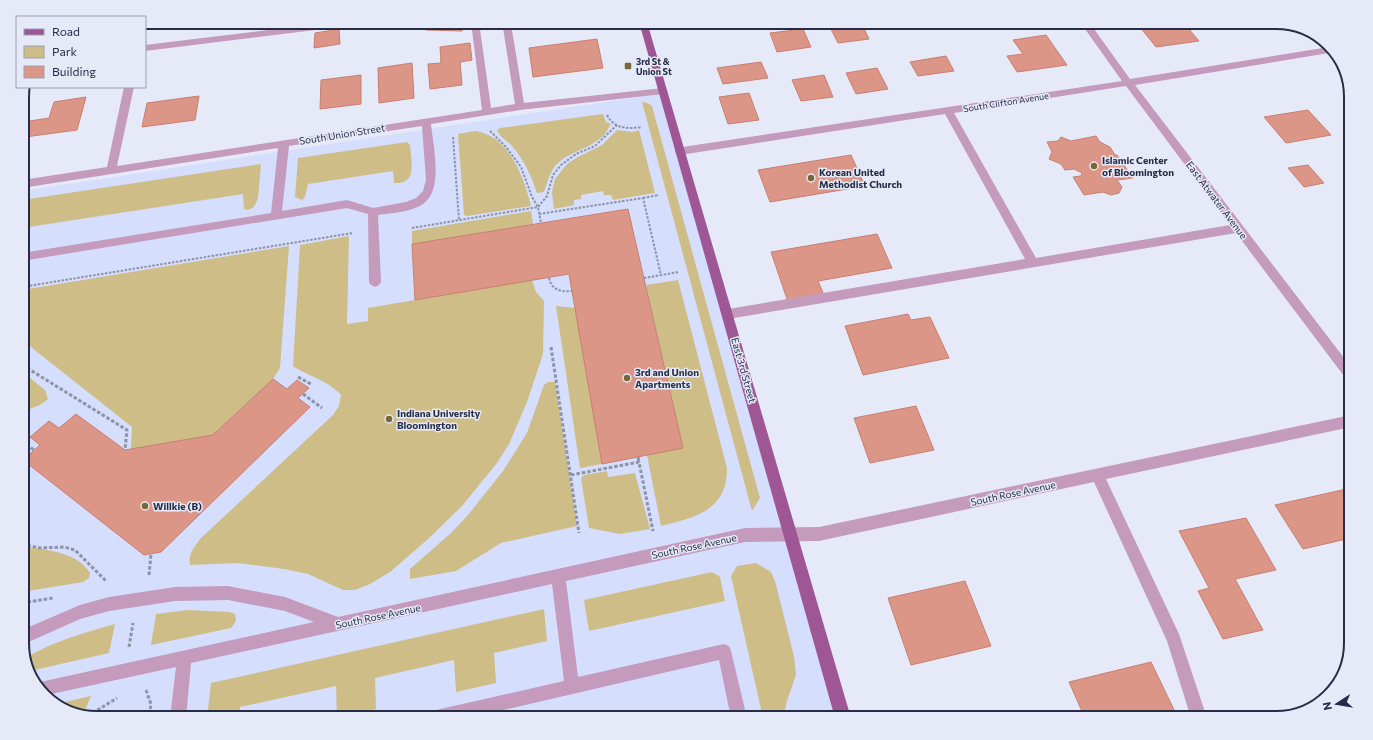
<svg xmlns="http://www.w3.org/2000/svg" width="1373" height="740" font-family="Commissioner,sans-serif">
<rect width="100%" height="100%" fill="#e6eaf8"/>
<path fill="#d5defc" d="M664,93L838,718H97L64,710L35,685L22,648V191Z"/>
<path fill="#cfbd87" d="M642,102L648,103L652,106L760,498L752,511Z
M603,114L606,122L611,124C608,128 606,134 602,137C589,149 570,151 557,164C550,171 547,183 544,192L537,193C531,175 524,160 512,146C507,140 499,137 497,130L500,128Z
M617,130L633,132L639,130L655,193L613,200L611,195H604L603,191L581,195V199L574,200V205L554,209L552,192L555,179L567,164L578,157L602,145Z
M475,131C509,135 524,178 531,206L467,216L464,215L458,134Z
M407,142L410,145C411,161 418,185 394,183L393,171L308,184L305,197L302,200L295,197L298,158Z
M261,164L258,198L254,207L248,210L244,209L243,194L22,228V200Z
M531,211L533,224L412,244V231Z
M349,236L347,324L368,321V308L532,280L536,292L544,301L543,354L527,402L509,444L497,463L462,506L427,540L390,572L370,584L355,590H343L308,574L284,569L238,563L190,565C188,553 195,546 201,538L333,415L339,406L341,395C328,380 309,377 293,366L300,245Z
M289,246L280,368L273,379L213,435L131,449L132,427L22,340V290Z
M678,280L727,468C727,511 696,517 661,526L647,455L683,448L646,285Z
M556,306L575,308L602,464L580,468Z
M30,378L45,390L48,399L40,405L22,412V390L26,379Z
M548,382H555L577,526L501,543L456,571L410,579V569L451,533L468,515L503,471L527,433L544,385Z
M607,471L608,477L635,473L650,529L620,534L589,528L581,478L584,475Z
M22,546C44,550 77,551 90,573L89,578L83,582L22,592Z
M756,563L771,572L775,581L794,656L796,675L787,701L784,713L785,718H763L731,576L737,566Z
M712,572L720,577L725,601L589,631L584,600Z
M544,609L547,641L494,653L496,683L456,692L454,660L375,678L376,709L337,718L336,686L240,707L239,718H207L211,683Z
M188,610L229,612L235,614L236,621L231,628L151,645L156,614Z
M115,624L109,653L30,671L26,658C53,641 84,633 115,624Z
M91,696L83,715L64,710L56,704Z"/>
<path fill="#dc9687" stroke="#c87e6e" d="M429,22H465L462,31L426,30Z
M851,22H861L869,39L838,43L829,25Z
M1136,22H1183L1199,41L1156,47Z
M339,29L340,44L314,48L315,33Z
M803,29L811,47L777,52L770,33Z
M1046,35L1067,65L1017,72L1007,56L1023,54L1013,40Z
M597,39L603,68L533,77L529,48Z
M470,43L472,60L460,62L462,85L430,89L428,64L441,63L440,47Z
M946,56L954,71L918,76L910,62Z
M761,62L768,78L723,84L717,68Z
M412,63L414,98L379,103L378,68Z
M877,68L888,89L856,94L846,73Z
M361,75V104L320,109L321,80Z
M824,75L833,97L801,101L792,80Z
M749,93L759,120L728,124L719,97Z
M199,96L195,120L142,127L147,103Z
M86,97L77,130L25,137L30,121L49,118L54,102Z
M1308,110L1331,135L1286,143L1264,117Z
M1096,136L1100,142L1110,147L1115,155H1117L1133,178L1117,180L1122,187L1119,193L1111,195L1103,192L1084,195L1073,177L1081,176L1082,173L1074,169L1065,170L1061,164L1049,159L1052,152L1047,142L1058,141L1061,137L1071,141Z
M851,155L865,186L770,202L758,170Z
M1308,165L1324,183L1304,187L1288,168Z
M628,209L683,448L602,464L569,274L415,300L412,244Z
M877,234L892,268L818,281L824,295L788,302L771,252Z
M908,314L911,320L930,317L949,358L863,375L845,326Z
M273,379L287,389L297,380L309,388L298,398L310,407L161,552L144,555L23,460L40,445L30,437L49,421L59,428L76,414L125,450L213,435Z
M916,406L934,450L870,463L854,418Z
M1351,488V538L1303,549L1275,505Z
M1246,518L1276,570L1235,579L1263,630L1223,639L1198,591L1209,588L1179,531Z
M965,581L991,646L911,665L888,598Z
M1151,662L1178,718H1085L1069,682Z"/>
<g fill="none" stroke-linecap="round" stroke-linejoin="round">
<path stroke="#8e93a7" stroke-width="2" stroke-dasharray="2.5 1.5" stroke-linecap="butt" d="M607,115C614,129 628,129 642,127
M490,131L506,147L521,167L532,197L538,207L541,223
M453,137L459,220
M643,198L659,195
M539,214L643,198L661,275
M412,228L538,207L547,196L553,175L561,165L576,154L595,146L617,125
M549,278C552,290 560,292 572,291
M644,278L679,272
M22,287L353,233"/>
<path stroke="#8e93a7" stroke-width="3" stroke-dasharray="3.5 2" stroke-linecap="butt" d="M551,347L579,533
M22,365L27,368L22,382
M27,368L127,430L125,450
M298,377L311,384
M303,394L322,408
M22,441L34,450
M638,457L639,462
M571,475L639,462L653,531
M22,544L40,548L64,547L75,550L106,581
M149,575L151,554
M22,603L53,598
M129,647L133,623
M146,690L151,704L149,718
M88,716L117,698"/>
<path fill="#c49bbd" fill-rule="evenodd" d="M333,22H360L356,25L145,51V45Z
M471,22H479L491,108L515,104L503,28C510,20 546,22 557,22L553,25L512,30L524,103L663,88L668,91L663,94L520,110L431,124C433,145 444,190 423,204C411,212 393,213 378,215L381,282L379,285L375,287L371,285L369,282L368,214L347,208L22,261V253L271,213L278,148L22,188V180L107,167L124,87H134L117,166L482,110ZM422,126L426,180L423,191L416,198L406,202L373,208L347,200L282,211L289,146Z
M661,22H688L684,25L644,30L640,27L644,24Z
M1080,22H1089L1130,79L1329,47L1335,52L1135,85L1351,367V381L1347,380L1236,233L728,319L724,317L722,314L724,311L728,309L1025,259L945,114L680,155L676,154L675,151L676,148L1122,81ZM1126,86L1230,225L1036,258L954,113Z
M1351,415V427L1106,479L1179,634L1207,718H1191L1167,641L1094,482L819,541L745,542L566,581L578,677L724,644L729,646L731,651L747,718H731L719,660L469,718H428L431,713L436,710L564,681L552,584L191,663L186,718H170L176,667L47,695L35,684L40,682L314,622L285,611L228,600L175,601L109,611L80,619L22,645V630L80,605L109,597L175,587L228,586L285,597L338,617L745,528L819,527Z"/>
<path fill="#9e5694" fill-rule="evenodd" d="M639,22H647L851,718H835Z"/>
</g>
<g fill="#776835" stroke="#e6eaf8" stroke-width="1.5">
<rect x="624" y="62" width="8" height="8" rx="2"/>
<circle cx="1094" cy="166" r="4"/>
<circle cx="811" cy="178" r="4"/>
<circle cx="627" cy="378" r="4"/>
<circle cx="389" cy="419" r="4"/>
<circle cx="145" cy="506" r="4"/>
</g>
<g text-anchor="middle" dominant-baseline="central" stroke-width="3" stroke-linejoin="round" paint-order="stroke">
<g font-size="9" font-weight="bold" fill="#262c46" stroke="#e6eaf8" text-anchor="start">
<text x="636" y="61">3rd St &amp;<tspan x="636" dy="10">Union St</tspan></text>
</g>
<g font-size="9" fill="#262c46" stroke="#e6eaf8">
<text transform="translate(1006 102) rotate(-9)">South Clifton Avenue</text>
</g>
<g font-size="10" fill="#262c46" stroke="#e6eaf8">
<text transform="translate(342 134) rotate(-9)">South Union Street</text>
<text transform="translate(1217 200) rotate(53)">East Atwater Avenue</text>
<text transform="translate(744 370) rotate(74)">East 3rd Street</text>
<text transform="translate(1013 493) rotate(-12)">South Rose Avenue</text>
<text transform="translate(694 546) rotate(-12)">South Rose Avenue</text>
<text transform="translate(378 616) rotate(-12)">South Rose Avenue</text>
</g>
<g font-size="10" font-weight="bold" fill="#262c46" stroke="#e6eaf8" text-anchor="start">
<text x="1102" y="160">Islamic Center<tspan x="1102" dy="12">of Bloomington</tspan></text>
<text x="819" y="172">Korean United<tspan x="819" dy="12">Methodist Church</tspan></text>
<text x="635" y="372">3rd and Union<tspan x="635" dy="12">Apartments</tspan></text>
<text x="397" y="413">Indiana University<tspan x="397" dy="12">Bloomington</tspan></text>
<text x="153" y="506">Willkie (B)</text>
</g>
</g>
<path d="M0 0H1373V740H0ZM97 29H1276A68 68 0 0 1 1344 97V643A68 68 0 0 1 1276 711H97A68 68 0 0 1 29 643V97A68 68 0 0 1 97 29Z" fill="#e6eaf8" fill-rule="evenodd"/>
<path fill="none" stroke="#262c46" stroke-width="2" d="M97 29H1276A68 68 0 0 1 1344 97V643A68 68 0 0 1 1276 711H97A68 68 0 0 1 29 643V97A68 68 0 0 1 97 29Z"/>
<rect x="16" y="16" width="130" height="72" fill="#e6eaf8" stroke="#999eb1"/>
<rect x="24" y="29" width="20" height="6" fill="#9e5694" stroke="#999eb1"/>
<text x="52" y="36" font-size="12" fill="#262c46">Road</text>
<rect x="24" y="46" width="20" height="12" fill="#cfbd87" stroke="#999eb1"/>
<text x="52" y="56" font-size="12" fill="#262c46">Park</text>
<rect x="24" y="66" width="20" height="12" fill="#dc9687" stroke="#999eb1"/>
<text x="52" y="76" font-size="12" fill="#262c46">Building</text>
<g transform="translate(1337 704) rotate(258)" stroke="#e6eaf8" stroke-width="3" paint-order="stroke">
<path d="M0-3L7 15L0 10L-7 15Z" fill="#262c46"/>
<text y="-6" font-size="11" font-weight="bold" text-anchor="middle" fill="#262c46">N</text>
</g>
</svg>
